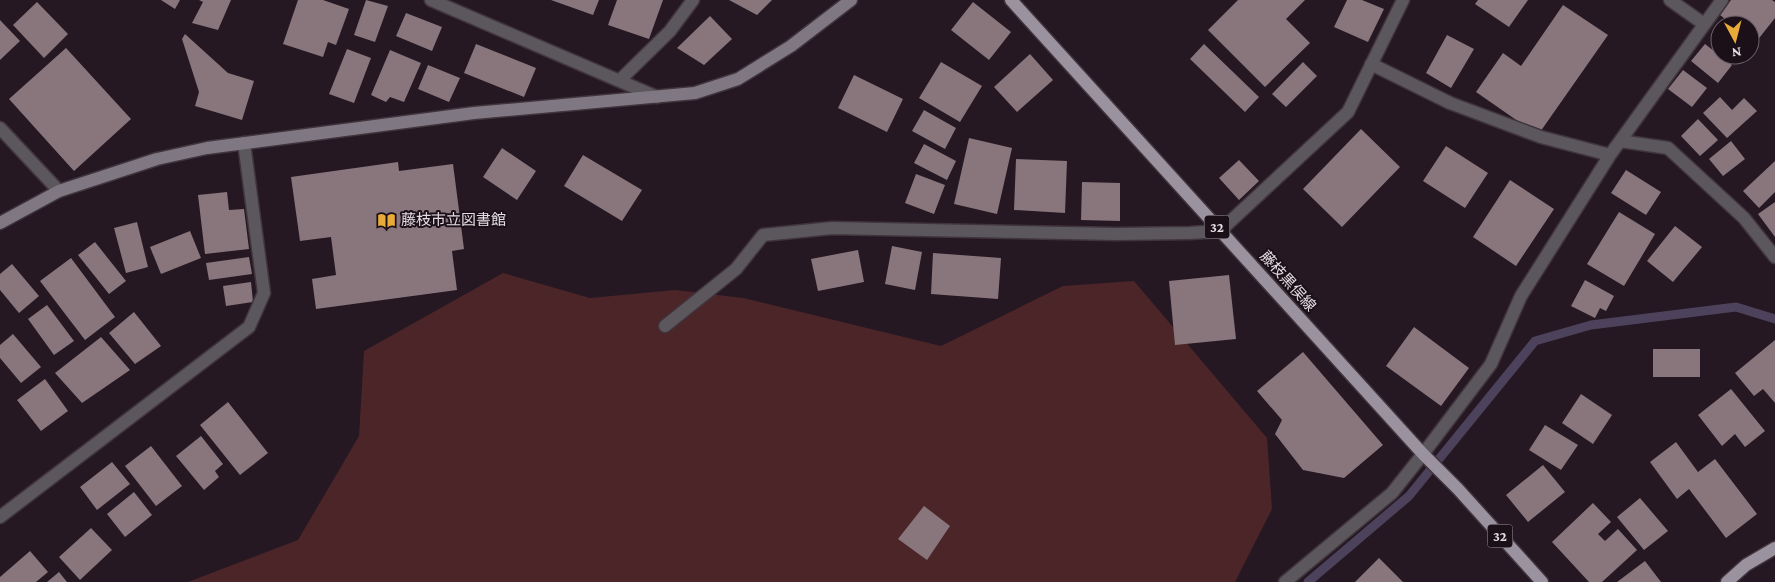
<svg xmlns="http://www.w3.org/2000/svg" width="1775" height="582" font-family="'Crimson Pro','Noto Sans JP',serif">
<rect width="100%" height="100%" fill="#251822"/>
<path fill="#4c2528" d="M503,273L590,298L675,290L743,298L941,346L1063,286L1134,281L1267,438L1272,509L1235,582H188L298,540L359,436L364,351Z"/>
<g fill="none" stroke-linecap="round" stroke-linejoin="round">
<path stroke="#4c425c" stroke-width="9" d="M1308,582L1409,496L1535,341L1591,325L1736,307L1775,319"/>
</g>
<path fill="#89767c" d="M161,0H180L175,9Z
M199,0H231L218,30L192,23L203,2Z
M298,0H323L349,9L336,45L328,42L323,57L283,44Z
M366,0L388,6L375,42L354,35Z
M551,0H599L593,15Z
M617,0H663L649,39L608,25Z
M729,0H772L757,15Z
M1238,0H1305L1286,19L1310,43L1265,87L1208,30Z
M1347,0H1362L1384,9L1368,42L1334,27Z
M1478,0H1528L1509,27L1475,4Z
M1731,0H1772L1775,2V18L1756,42L1750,37V25H1733L1720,15Z
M37,2L68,34L44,58L13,25Z
M973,2L1011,32L989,60L951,30Z
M1563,5L1608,35L1538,135L1476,92L1503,53L1521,66Z
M406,13L442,27L432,51L396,36Z
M710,16L732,39L704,65L677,48Z
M0,20L20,41L0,60Z
M185,34L228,73L254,81L242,120L195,106L199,92L182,39Z
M1447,35L1474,49L1451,88L1426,73Z
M476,44L536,68L524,97L464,73Z
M1204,44L1259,97L1245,112L1190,59Z
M1705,44L1732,65L1718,83L1691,61Z
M66,48L131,119L74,171L9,99Z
M347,49L371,58L354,103L329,94Z
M390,50L421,63L404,102L390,97L386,102L371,95Z
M1030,54L1053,80L1017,112L994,87Z
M941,62L982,86L960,122L919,98Z
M1303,62L1317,76L1286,107L1272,94Z
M428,65L460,78L449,102L418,89Z
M1683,70L1707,88L1692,107L1668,89Z
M854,75L903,99L887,132L838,108Z
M1720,97L1732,110L1744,98L1757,111L1727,138L1703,113Z
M924,110L956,128L945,149L912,131Z
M1698,119L1718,140L1700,156L1681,136Z
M1361,129L1400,167L1342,227L1303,189Z
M969,138L1012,148L997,214L954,204Z
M1731,141L1745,159L1723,176L1709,159Z
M924,144L956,161L947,180L914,163Z
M1446,146L1488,173L1465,208L1423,181Z
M502,148L536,171L517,200L483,177Z
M583,155L642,190L622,221L564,186Z
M1016,159L1067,161L1065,213L1014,210Z
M1239,160L1259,181L1239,200L1219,178Z
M1775,161V192L1759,208L1743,191Z
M398,162L399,171L453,164L464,249L452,251L457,290L316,309L312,279L336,275L331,237L300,241L291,177Z
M1626,170L1661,192L1646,215L1611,193Z
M916,174L945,185L934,214L905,203Z
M1510,180L1554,209L1516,266L1473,237Z
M1082,182L1120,183V221L1081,220Z
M227,192L229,210L244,209L249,249L205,254L198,195Z
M1775,202V237L1758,214Z
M1619,212L1655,234L1624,286L1587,264Z
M137,222L148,267L126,273L114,228Z
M1675,226L1702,247L1673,282L1647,261Z
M190,231L201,258L161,274L150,247Z
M95,242L126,281L109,294L78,255Z
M892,246L922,252L915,290L885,284Z
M858,250L864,282L818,291L811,259Z
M933,253L1001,258L998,299L931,294Z
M249,257L252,274L209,280L206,263Z
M71,258L115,317L85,340L40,281Z
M12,264L39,296L19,313L0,290V274Z
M1229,275L1236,339L1175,345L1169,281Z
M1585,280L1614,296L1606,311L1600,308L1595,318L1571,306Z
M251,282L253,302L226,306L223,286Z
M47,305L74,341L54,355L28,319Z
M134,312L161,346L135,364L109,333Z
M1414,327L1469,368L1441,406L1386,366Z
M13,334L41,367L21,383L0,358V345Z
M101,337L130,370L82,403L55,373Z
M1775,340V403L1763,389L1754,396L1735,373Z
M1653,349H1700V377H1653Z
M1303,352L1383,445L1344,478L1303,470L1275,434L1282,420L1257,391Z
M45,379L68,411L41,431L17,400Z
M1731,389L1765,431L1745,447L1735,434L1722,446L1698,415Z
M1581,394L1612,415L1593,444L1562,423Z
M228,402L268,453L240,475L200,425Z
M1545,425L1578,445L1561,470L1529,450Z
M201,436L223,464L215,471L219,477L204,490L176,456Z
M1676,442L1698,472L1715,459L1757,514L1726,538L1689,489L1677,499L1650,462Z
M151,446L182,486L156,506L125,466Z
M112,462L130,484L97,510L80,487Z
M1543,465L1565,492L1528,522L1506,495Z
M134,492L152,515L125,537L107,514Z
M1640,498L1668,531L1644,550L1617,517Z
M1593,503L1611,522L1598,534L1605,541L1618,529L1637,550L1602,582H1589L1552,542Z
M924,506L950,526L927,560L898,539Z
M91,528L112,550L80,580L59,557Z
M30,551L48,572L36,582H0V577Z
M1379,558L1403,582H1355Z
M1645,561L1661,582H1617Z
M59,572L67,582H47Z"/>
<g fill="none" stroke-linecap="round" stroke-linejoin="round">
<defs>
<path id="street" d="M431,0L657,97
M1670,0L1704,24
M1371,64L1450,103L1541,137L1610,155
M620,80L670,31L693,0
M0,128L59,191
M1620,141L1668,148L1744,218L1775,257
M665,326L736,269L763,235L832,228L1116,234L1190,233L1220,231L1348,112L1403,0
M0,517L249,327L264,293L244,143
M1285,582L1392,493L1423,454L1491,364L1521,296L1610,155L1722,0"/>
<path id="secondary" d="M0,223L59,191L157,159L207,148L474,113L695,93L738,79L791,46L851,0"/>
<path id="primary" d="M1011,0L1423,454L1458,489L1542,582
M1727,582L1746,565L1775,548"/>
</defs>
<use href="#street" stroke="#40343d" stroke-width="15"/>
<use href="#secondary" stroke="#40343d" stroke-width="15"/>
<use href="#primary" stroke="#40343d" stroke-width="15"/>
<use href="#street" stroke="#5b575d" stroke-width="12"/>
<use href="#secondary" stroke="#7f7882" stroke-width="12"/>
<use href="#primary" stroke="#9a929f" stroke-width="12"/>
</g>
<defs>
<symbol id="library-bare" viewBox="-9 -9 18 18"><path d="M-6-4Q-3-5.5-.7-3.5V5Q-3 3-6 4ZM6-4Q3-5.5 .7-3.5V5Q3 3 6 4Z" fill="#e8ab37" stroke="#1b0f18" stroke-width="2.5" paint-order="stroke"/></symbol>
</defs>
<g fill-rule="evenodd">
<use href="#library-bare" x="374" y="208" width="25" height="25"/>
</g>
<g text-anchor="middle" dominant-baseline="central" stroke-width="4" stroke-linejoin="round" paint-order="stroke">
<g fill="#1b0f18" stroke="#a89fa6" stroke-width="1">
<rect x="1204.5" y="215.5" width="25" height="23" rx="4"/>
<rect x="1487.5" y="524.5" width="25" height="23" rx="4"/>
</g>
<g font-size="14" font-weight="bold" fill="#e5dde3">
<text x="1217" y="227">32</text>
<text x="1500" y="536">32</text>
</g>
<g font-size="15" fill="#e5dde3" stroke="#1b0f18" text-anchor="start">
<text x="401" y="220">藤枝市立図書館</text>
</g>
<g font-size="15" fill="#e5dde3" stroke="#1b0f18">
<text transform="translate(1288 281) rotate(48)">藤枝黒俣線</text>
</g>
</g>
<g transform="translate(1735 40) rotate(173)"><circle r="24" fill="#1b0f18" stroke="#6c6169"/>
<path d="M0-4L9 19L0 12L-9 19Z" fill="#e8ab37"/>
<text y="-8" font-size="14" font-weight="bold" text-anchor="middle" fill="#e5dde3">N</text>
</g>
</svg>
